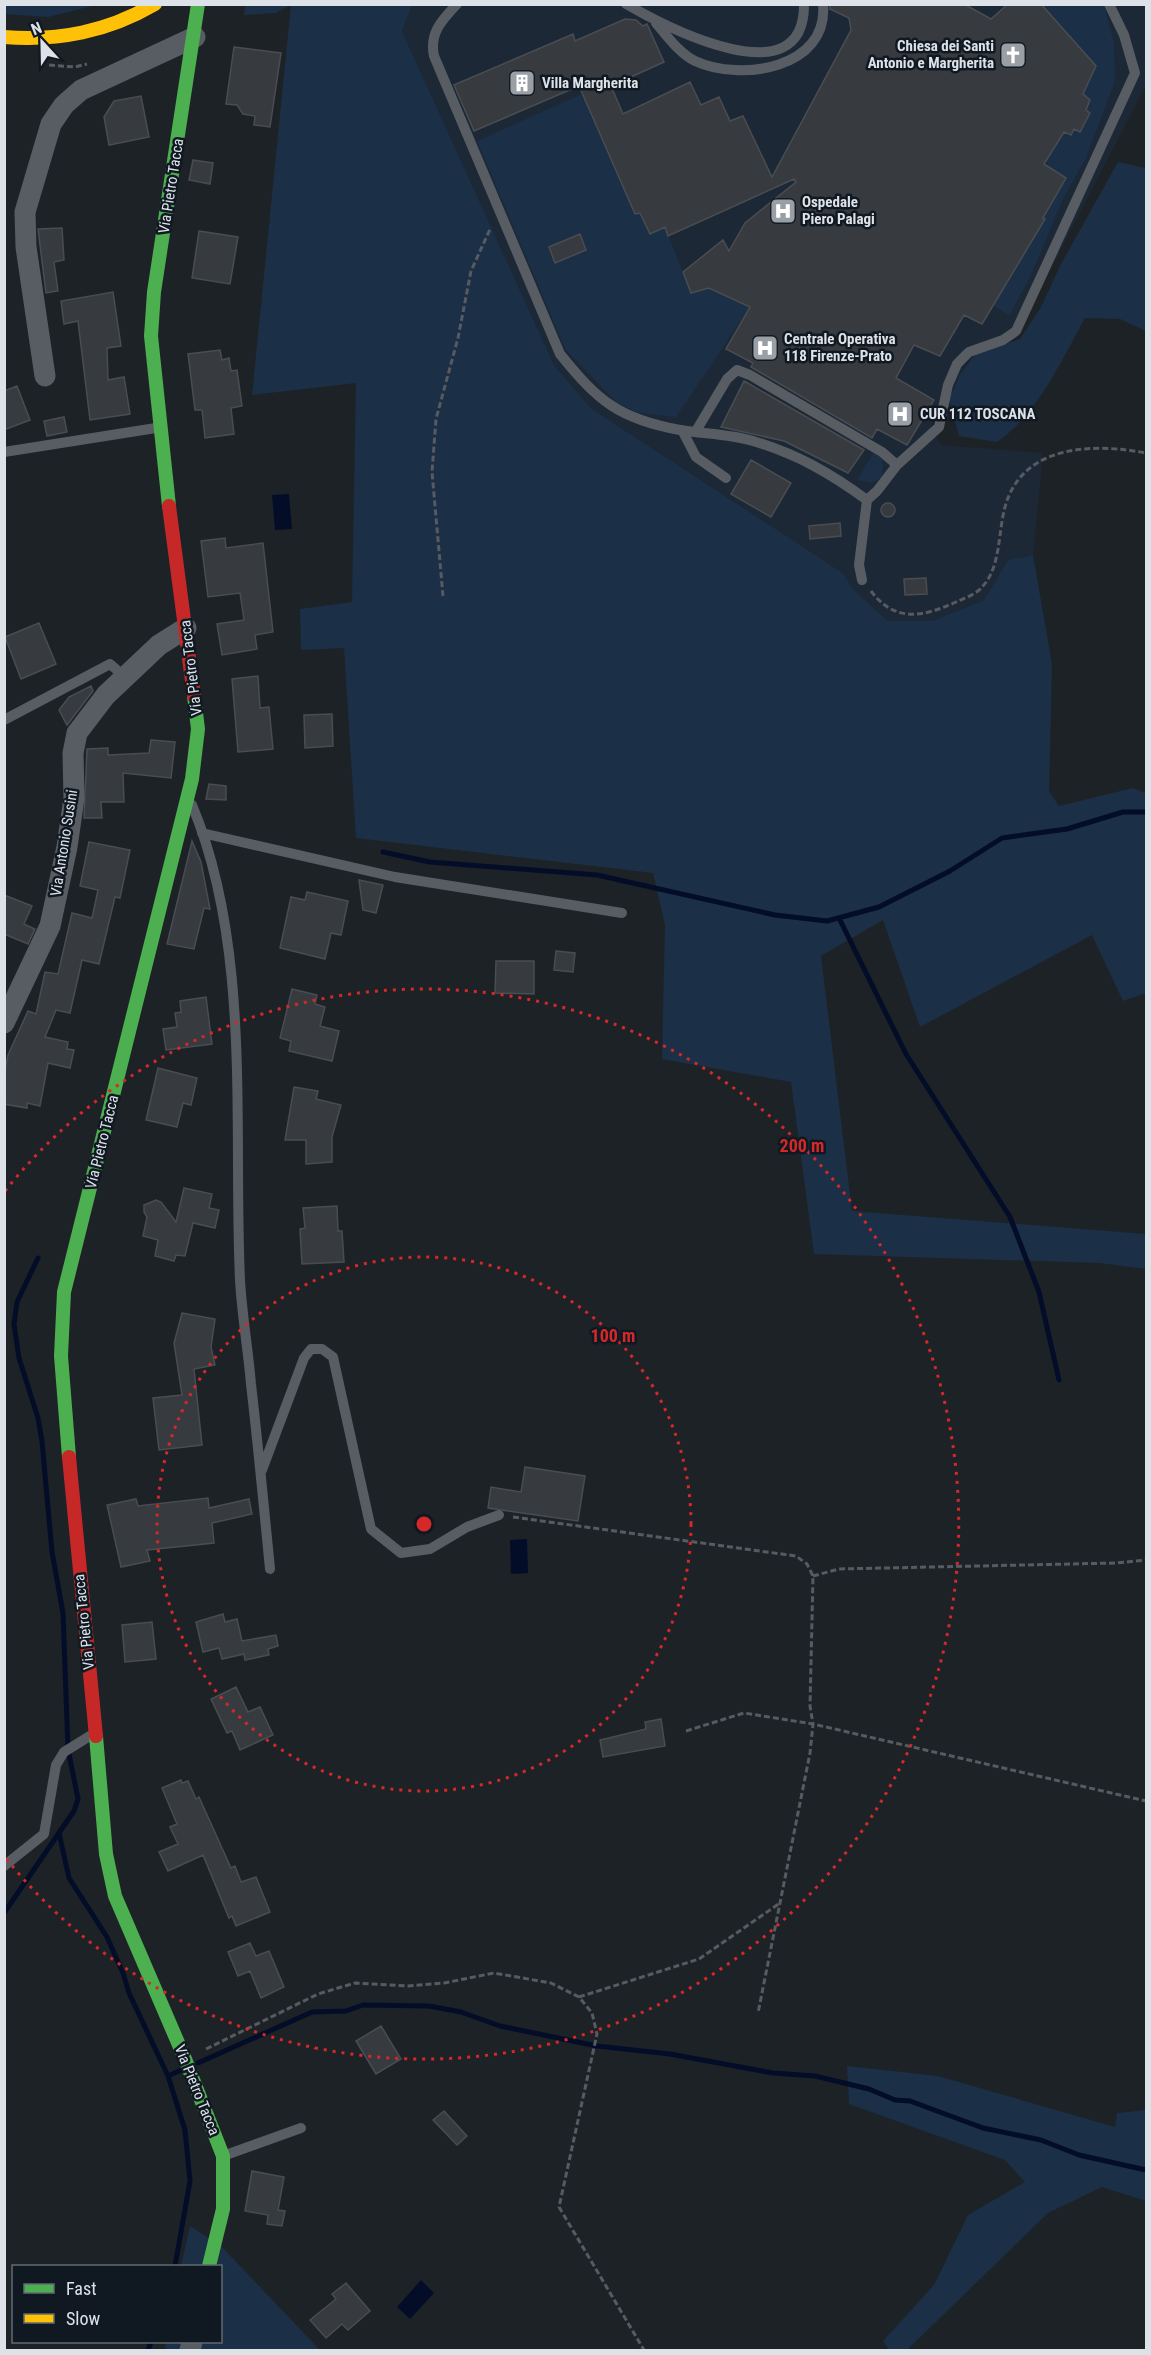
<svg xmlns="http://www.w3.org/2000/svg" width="1151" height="2355" font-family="'Roboto Condensed',sans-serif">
<rect width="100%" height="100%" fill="#1d2227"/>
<path fill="#1d2836" d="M412,4L1146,5V85L1015,338L972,352L931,426L941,445L1043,453L1033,555L1008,560L984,600L932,621H888L847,584L843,573L592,409L554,365L402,31Z"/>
<path fill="#1b2f47" d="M5,4H96V5L48,17L5,14Z
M245,5H412L402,31L554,365L592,409L843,573L852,588L888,621H932L984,600L1008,560L1033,555L1052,664L1049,791L1059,806L1133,788L1146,793V993L1123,1001L1092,935L920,1027L883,920L821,956L852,1211L1146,1234V1269L1100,1263L814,1254L791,1082L662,1059L665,925L653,873L356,838L344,648L301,650L300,609L352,602L356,383L252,395L291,5L276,13L244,15Z
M1041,5H1104L1114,43L1115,81L1086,158L1063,199L1031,275L1009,316L979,295L986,274L1007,284L1019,264L1002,252L1031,242L1045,220L1026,209L1048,167L1047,160L1064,132L1068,136L1074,129L1080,132L1090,113L1086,110L1090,100L1083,94L1096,66Z
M582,94L635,214L640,213L650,234L665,227L691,293L709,288L750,307L676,417L639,413L617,403L565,349L477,141Z
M1118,162L1146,168V331L1120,319L1085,318C1061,361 1038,414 997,442L959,436L949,399L960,374L975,354L1020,339L1041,307L1061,264Z
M874,452L883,459L882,476L873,483L857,480Z
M847,2066L938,2076L1115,2127L1117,2113L1146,2110V2201L1102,2187L1048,2213L907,2350H889L883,2341L934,2285L968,2215L1025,2182L1005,2160L849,2104Z
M190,2226L222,2247L320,2350H165L166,2342H220V2266H181Z"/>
<path fill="#030d28" d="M289,494L292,529L275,530L272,495Z
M527,1539L528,1573L511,1574L510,1540Z
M421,2280L434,2293L410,2319L397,2307Z"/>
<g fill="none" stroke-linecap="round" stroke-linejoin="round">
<path stroke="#030d28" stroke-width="5" d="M383,852L430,862L597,875L775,915L827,921L879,907L950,871L1002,838L1067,829L1123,812H1146
M839,918L906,1054L1010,1217L1039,1292L1059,1380
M59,1833L69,1878L107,1937L123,1973L129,1993L168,2076L185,2130L190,2181L175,2266
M4,1913L74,1811L78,1799L68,1749L63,1613L52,1552L42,1441L38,1418L19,1358L14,1324L17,1302L38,1258
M198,2063L312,2012L346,2011L363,2005L429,2006L461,2012L500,2026L597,2046L670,2054L773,2073L815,2076L869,2089L895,2100L910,2101L983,2128L1041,2140L1079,2155L1146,2170
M168,2076L181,2070
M148,2350L151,2342"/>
</g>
<path fill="#373b3f" stroke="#494d51" stroke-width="1.5" d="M830,4H964L991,19L1008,4H1041L1096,66L1083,94L1090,100L1086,110L1090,113L1080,132L1074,129L1071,135L1064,132L1044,164L1066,178L1043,218L1045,219L982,324L964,315L940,356L914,345L896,378L934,400L907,445L877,429L872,438L751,367L753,363L726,349L750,307L709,288L691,293L683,272L723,240L729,251L745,223L796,182L794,179L668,236L665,227L650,234L640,213L635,214L579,86L474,131L454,85L573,34L575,41L625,19L636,20L643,26L647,24L664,62L611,86L623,114L690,82L701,105L719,97L730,121L743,116L772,177L851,30L849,18L830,9Z
M234,47L281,53L270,127L254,125L255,116L243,114L237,105L226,104Z
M141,96L149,137L109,145L104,117L114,101Z
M193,160L213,163L210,184L189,180Z
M62,228L64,260L54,262L58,291L46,293L38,229Z
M199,231L238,237L230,284L192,278Z
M580,234L586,250L555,263L549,247Z
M113,292L121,346L107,348L108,380L124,377L130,414L90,420L78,321L64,324L61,301Z
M220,350L222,360L229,358L231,371L237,370L242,406L231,408L234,434L205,438L202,410H195L188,354Z
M744,381L864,450L848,473L784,441L721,427Z
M17,386L30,420L4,430V391Z
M64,417L67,432L47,436L44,421Z
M751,460L791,483L771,517L731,494Z
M881 510a7 7 0 1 1 14 0a7 7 0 1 1-14 0Z
M840,523L841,536L810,539L809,526Z
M225,538L226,548L263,543L273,632L255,635L257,649L222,655L217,624L244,620L240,593L208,597L201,541Z
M926,578L927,594L905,595L904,579Z
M39,623L56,664L21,679L5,637Z
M258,676L260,708L269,707L273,749L238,752L232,679Z
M91,686L93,691L67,725L59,710L69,697Z
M332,714L333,746L305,748L304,715Z
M151,740L175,742L171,778L123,773L124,802H101L102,818H84L87,749L108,748V755L149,753Z
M209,784L226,786V800L206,799Z
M192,841L201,862L210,909L204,908L194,949L167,944Z
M89,842L130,850L120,898L115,897L99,964L82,960L70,1013L56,1010L45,1037L68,1042L67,1049L74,1050L70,1068L48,1063L40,1106L27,1103V1108L4,1104V1075L8,1055L28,1011L36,1014L45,972L58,974L72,913L92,918L98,890L80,886Z
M359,880L383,885L376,913L363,910Z
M307,892L348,901L341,935L331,933L325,959L280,948L291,897L305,900Z
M4,895L32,906L24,924L35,929L28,944L4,934Z
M556,951L575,953L573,972L554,970Z
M496,961H534V994L495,993Z
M292,989L317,995L315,1004L325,1007L320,1026L339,1031L332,1061L289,1051L291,1041L280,1038Z
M206,997L212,1044L166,1050L163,1029L177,1027L175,1013L181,1012L180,1001Z
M158,1068L197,1078L191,1105L183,1103L177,1127L146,1120Z
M294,1087L318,1091L316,1099L341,1105L332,1137V1162L306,1164V1140H285Z
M184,1188L212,1194L209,1208L219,1210L215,1228L193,1223L185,1256L176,1255L174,1261L155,1256L158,1240L143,1236L147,1217L144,1212V1205L156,1200L161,1202L176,1222Z
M337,1206L338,1231H342L344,1262L302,1264L300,1229L305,1228L303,1208Z
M182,1313L215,1319L211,1347L215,1365L194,1369L202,1445L159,1450L153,1398L182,1395L174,1343Z
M525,1467L585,1476L578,1521L488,1508L491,1487L521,1492Z
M208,1498L209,1508L249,1499L252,1514L212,1523L214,1543L147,1550L150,1561L121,1567L107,1505L136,1499L138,1506Z
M223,1614L225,1622L237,1619L242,1641L276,1635L278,1646L268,1649L269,1655L245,1660L244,1654L222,1659L219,1648L203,1652L196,1622Z
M152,1622L156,1659L125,1662L122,1625Z
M236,1687L248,1712L260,1707L273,1735L240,1750L232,1731L227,1733L211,1699Z
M661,1719L665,1746L603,1757L600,1740L646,1729L645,1722Z
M181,1780L182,1783L188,1781L196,1799L199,1797L231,1868L235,1866L241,1882L256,1877L270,1912L236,1926L232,1916L229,1918L203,1855L168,1871L159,1852L178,1844L170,1827L177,1824L162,1788Z
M250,1943L256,1956L269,1951L284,1987L261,1998L250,1971L238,1976L228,1952Z
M381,2026L401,2059L376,2074L356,2041Z
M444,2111L467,2136L457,2145L433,2120Z
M252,2171L284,2177L278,2210L285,2211L282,2226L267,2224L268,2215L245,2211Z
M346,2283L370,2311L348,2330L342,2324L326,2338L310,2320L336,2299L332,2294Z"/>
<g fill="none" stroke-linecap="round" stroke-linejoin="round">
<path stroke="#575b61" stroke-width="3" stroke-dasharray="6 3" stroke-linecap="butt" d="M49,65L75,67L87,64
M871,591C895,623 923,617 956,602C965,598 977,594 983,586C1001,566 998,532 1005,507C1022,444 1094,443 1146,453
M443,596L432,472L436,419L458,338L471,271L491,227
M513,1517L796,1556L807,1564L813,1576L810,1706L813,1724L810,1753L758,2013
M813,1576L839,1569L1116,1563L1146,1560
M686,1731L744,1713L813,1724L1146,1801
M579,1997L699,1959L780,1903
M206,2049L318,1994L355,1983L408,1986L444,1983L494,1973L551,1983L579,1997L592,2013L597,2034L559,2207L644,2350"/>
<path stroke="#585d63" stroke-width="10" d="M457,4C442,20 429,33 434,56L560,354C598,401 619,419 680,430C704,434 729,434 753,441C797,454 830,473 867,500L859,565L862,580
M626,4C666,27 805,100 804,4
M656,23C667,36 680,54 695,61C740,82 829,69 823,4
M682,430L696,457L726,478
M696,431L727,379L737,370L750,375L882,452L897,465
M4,452L156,428
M867,500L877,491L897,465L939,427L948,385L957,364L969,352L1003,340L1016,331L1135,73L1124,35L1109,4
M4,720L110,664L126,678
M192,805C252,948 233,1127 240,1280C242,1315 248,1349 251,1384C258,1445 264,1507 270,1569
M202,833L395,877L622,913
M262,1470L304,1358L311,1349H322L333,1357L371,1529L401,1553L430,1549L467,1527L499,1515
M4,1866L44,1834L56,1765L64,1752L93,1734
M223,2156L301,2128"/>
<path stroke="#585d63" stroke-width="21" d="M45,376L26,247L25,212L51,124L64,105L81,90L195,37
M4,1023L50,926L67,847L74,798L73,753L77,733L106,695L159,645L186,628
M190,2350L192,2342"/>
<path stroke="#4caf50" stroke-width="14" d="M169,506L151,336L154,292L198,4
M69,1457L61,1356L64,1292L192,779L198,729L194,696
M96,1736L106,1854L115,1896L185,2059L223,2156V2209L209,2266"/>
<path stroke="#ffc107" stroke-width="14" d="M4,37C59,41 107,32 155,4"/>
<path stroke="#c62828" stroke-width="14" d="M169,506L194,696
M69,1457L96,1736"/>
</g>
<g fill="none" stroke="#d62828" stroke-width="3" stroke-dasharray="3 6">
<circle cx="424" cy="1524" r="267"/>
<path d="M5 1191A535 535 0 1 1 5 1857"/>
</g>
<defs>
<symbol id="church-square" viewBox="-11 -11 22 22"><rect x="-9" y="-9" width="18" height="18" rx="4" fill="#9a9fa5" stroke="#101821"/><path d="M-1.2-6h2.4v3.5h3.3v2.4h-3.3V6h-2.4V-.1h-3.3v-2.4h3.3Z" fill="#fff"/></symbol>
<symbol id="building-square" viewBox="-11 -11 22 22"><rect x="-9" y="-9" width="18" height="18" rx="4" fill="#9a9fa5" stroke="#101821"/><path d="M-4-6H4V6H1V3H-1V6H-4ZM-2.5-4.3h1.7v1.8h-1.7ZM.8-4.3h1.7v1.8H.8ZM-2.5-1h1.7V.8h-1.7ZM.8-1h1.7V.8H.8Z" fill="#fff"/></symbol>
<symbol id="hospital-square" viewBox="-11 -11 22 22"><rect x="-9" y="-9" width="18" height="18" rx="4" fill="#9a9fa5" stroke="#101821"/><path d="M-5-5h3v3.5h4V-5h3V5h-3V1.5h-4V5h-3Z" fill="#fff"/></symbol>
</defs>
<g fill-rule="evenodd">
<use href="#church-square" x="998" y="40" width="30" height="30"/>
<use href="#building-square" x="507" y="68" width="30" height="30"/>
<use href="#hospital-square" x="768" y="196" width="30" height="30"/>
<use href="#hospital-square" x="750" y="333" width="30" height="30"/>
<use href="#hospital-square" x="885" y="399" width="30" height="30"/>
</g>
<g text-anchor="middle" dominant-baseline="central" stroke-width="5" stroke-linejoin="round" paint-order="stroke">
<g font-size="15" font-weight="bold" fill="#dde2e9" stroke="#101821" text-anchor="start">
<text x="994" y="46" text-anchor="end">Chiesa dei Santi<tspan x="994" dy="17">Antonio e Margherita</tspan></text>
<text x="542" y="83">Villa Margherita</text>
<text x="802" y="202">Ospedale<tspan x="802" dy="17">Piero Palagi</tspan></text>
<text x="784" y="339">Centrale Operativa<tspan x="784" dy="17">118 Firenze-Prato</tspan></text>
<text x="920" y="414">CUR 112 TOSCANA</text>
</g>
<g font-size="15" fill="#dde2e9" stroke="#101821">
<text transform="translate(171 186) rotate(-81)">Via Pietro Tacca</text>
<text transform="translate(191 668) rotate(-97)">Via Pietro Tacca</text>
<text transform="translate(64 843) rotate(-81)">Via Antonio Susini</text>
<text transform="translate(102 1142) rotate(-76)">Via Pietro Tacca</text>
<text transform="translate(84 1622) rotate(-96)">Via Pietro Tacca</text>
<text transform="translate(197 2090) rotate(68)">Via Pietro Tacca</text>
</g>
</g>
<circle cx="424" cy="1524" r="9" fill="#d62828" stroke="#101821" stroke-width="3"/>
<g font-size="18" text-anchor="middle" font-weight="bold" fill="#d62828" stroke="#101821" stroke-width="5" stroke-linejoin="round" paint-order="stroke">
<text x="802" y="1152">200 m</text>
<text x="613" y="1342">100 m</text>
</g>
<rect width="1151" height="2355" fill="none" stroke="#dde2e9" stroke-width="12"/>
<rect x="12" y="2265" width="210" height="78" fill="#101821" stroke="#626971" stroke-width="1.5"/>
<rect x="24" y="2284" width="30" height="9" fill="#4caf50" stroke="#626971" stroke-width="1.5"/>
<text x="66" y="2295" font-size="18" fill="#dde2e9">Fast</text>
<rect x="24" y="2314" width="30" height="9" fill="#ffc107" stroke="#626971" stroke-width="1.5"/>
<text x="66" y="2325" font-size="18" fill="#dde2e9">Slow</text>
<g transform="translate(42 42) rotate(338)" stroke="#101821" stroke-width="4.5" paint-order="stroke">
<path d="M0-4.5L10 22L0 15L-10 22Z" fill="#dde2e9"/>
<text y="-9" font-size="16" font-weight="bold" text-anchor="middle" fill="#dde2e9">N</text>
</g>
</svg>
